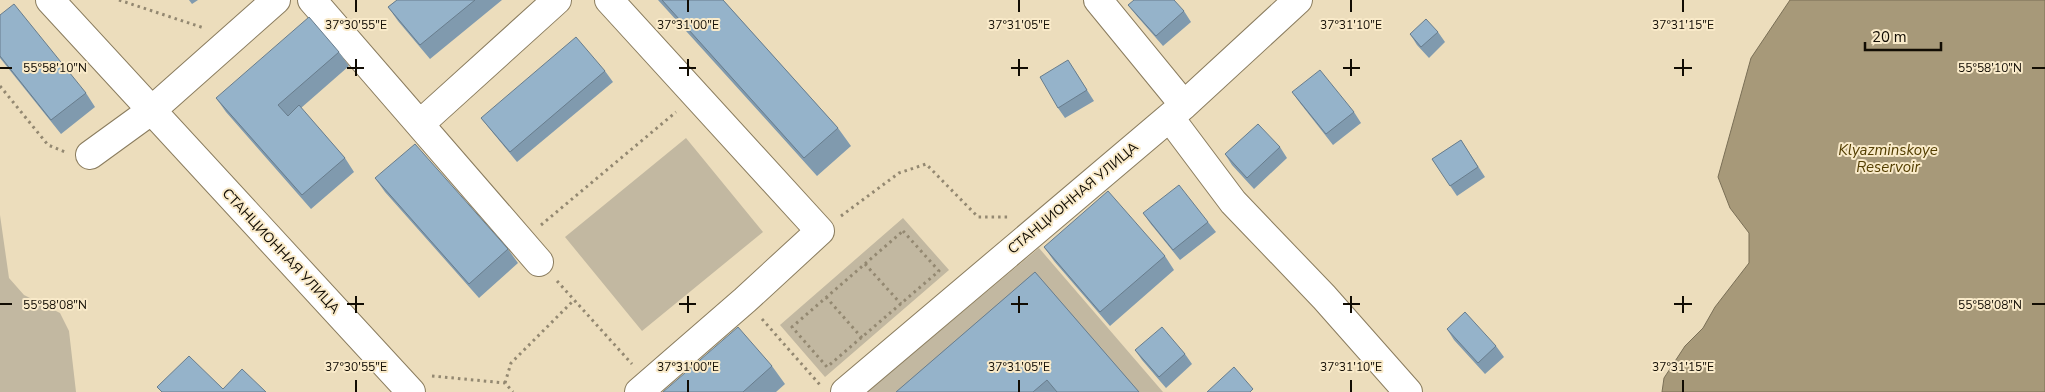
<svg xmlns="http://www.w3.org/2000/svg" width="2045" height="392" font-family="'Nunito Sans',sans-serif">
<rect width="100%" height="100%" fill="#ecddbc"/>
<path fill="#c2b8a1" d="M686,138L763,232L642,331L565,237Z
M0,215L9,278L24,295L60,313L69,331L76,392H0Z
M903,218L949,270L825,377L780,325Z
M1039,248L1163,392H867Z"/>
<path fill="#a79979" stroke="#7a6f56" d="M1790,0H2045V392H1662L1664,378L1685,346L1703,328L1715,307L1749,263V233L1730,208L1718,177L1751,58Z"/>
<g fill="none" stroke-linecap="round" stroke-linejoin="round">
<defs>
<path id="minor" d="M50,0L411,392
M312,0L539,262
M609,0L820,231L745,300L639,392
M1098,0L1184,105
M1170,118L1233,202L1324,297L1408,392
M420,124L557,0
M90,155L152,110L276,0
M845,392L1184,105L1298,0"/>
</defs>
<use href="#minor" stroke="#8a7c5e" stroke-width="30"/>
<path stroke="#938871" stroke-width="3" stroke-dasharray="2.5 4" stroke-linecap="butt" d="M119,0L204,28
M0,86L48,145L65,152
M841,216L899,173L926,164L978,217H1010
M541,225L676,112
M903,231L939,271L827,367L792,327Z
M865,264L901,304
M557,281L632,364
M826,297L862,338
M762,319L821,386
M432,376L505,383L513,392
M505,383L511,363L574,300"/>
<use href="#minor" stroke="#fff" stroke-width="28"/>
</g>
<path fill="#809aae" d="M189,0H198L192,4Z
M397,0H502L430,59L398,21L388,7Z
M658,0H723L838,128L851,146L817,176Z
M1128,5L1184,11L1191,22L1163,46L1136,15Z
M0,15L86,93L95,107L61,134L0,58Z
M1438,32L1445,42L1429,58L1417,45L1410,34Z
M339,52L349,66L301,108L345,158L354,172L311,209L226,112L216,98Z
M605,71L613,82L517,162L489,128L481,118Z
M1075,71L1094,101L1065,118L1058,108Z
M1292,92L1354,112L1361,123L1333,145L1300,103Z
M1461,140L1485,177L1457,196L1432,159Z
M1280,147L1287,158L1254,189L1232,165L1225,154Z
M375,178L508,249L518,263L479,298L385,192Z
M1143,213L1208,222L1216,232L1180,260L1150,223Z
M1044,247L1165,256L1174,270L1110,326L1054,261Z
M1035,272L1139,392H896Z
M1447,329L1496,346L1504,357L1485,374L1454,340Z
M1135,350L1185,354L1192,364L1166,388L1142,360Z
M772,366L785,384L776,392H663Z"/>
<path fill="#95b3ca" stroke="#687d8d" d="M397,0H475L420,45L388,7Z
M662,0H723L838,128L804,158Z
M1134,0H1174L1184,11L1156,36L1128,5Z
M14,4L86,93L51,120L0,56V15Z
M309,17L339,52L278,105L288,116L299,105L345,158L302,195L216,98Z
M1426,19L1438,32L1421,47L1410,34Z
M576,37L605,71L510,152L481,118Z
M1068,60L1087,90L1058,108L1040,77Z
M1320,70L1354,112L1326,134L1292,92Z
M1258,124L1280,147L1247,178L1225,154Z
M1461,140L1478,167L1450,186L1432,159Z
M415,144L508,249L469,284L375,178Z
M1179,185L1208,222L1173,250L1143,213Z
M1108,191L1165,256L1100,312L1044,247Z
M1035,272L1139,392H1057L1047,380L1033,392H896Z
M1465,312L1496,346L1478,363L1447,329Z
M738,327L772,366L743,392H663Z
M1162,327L1185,354L1159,377L1135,350Z
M189,356L223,389L242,369L266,392H162L157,387Z
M1234,367L1253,389L1250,392H1207Z"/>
<path fill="none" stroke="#110c03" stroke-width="2" d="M356,0V12M688,0V12M1019,0V12M1351,0V12M1683,0V12M356,59V76M688,59V76M1019,59V76M1351,59V76M1683,59V76M0,68H12M347,68H364M679,68H696M1011,68H1028M1343,68H1360M1674,68H1692M2032,68H2045M356,296V313M688,296V313M1019,296V313M1351,296V313M1683,296V313M0,304H12M347,304H364M679,304H696M1011,304H1028M1343,304H1360M1674,304H1692M2032,304H2045M356,380V392M688,380V392M1019,380V392M1351,380V392M1683,380V392"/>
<g text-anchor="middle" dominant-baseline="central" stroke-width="4" stroke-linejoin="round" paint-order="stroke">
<g font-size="14" fill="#110c03" stroke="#f9eac9">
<text transform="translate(1073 198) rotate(-40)">СТАНЦИОННАЯ УЛИЦА</text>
<text transform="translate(281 251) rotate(47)">СТАНЦИОННАЯ УЛИЦА</text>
</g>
<g font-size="15" font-style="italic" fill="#533e00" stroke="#f9eac9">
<text x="1888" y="150">Klyazminskoye<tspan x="1888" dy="17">Reservoir</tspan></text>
</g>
</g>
<g font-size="12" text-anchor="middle" fill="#110c03" stroke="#f9eac9" stroke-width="4" stroke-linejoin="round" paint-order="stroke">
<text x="356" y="29">37°30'55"E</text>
<text x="688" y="29">37°31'00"E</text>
<text x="1019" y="29">37°31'05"E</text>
<text x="1351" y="29">37°31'10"E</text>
<text x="1683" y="29">37°31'15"E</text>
<text x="55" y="72">55°58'10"N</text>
<text x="1990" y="72">55°58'10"N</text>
<text x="55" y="309">55°58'08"N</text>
<text x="1990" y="309">55°58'08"N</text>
<text x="356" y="371">37°30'55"E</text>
<text x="688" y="371">37°31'00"E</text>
<text x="1019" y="371">37°31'05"E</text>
<text x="1351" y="371">37°31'10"E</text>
<text x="1683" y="371">37°31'15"E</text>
</g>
<path d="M1865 42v8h76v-8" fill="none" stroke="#110c03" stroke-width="2.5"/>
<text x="1872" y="42" font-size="15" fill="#110c03" stroke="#f9eac9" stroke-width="4" paint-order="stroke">20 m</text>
</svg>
